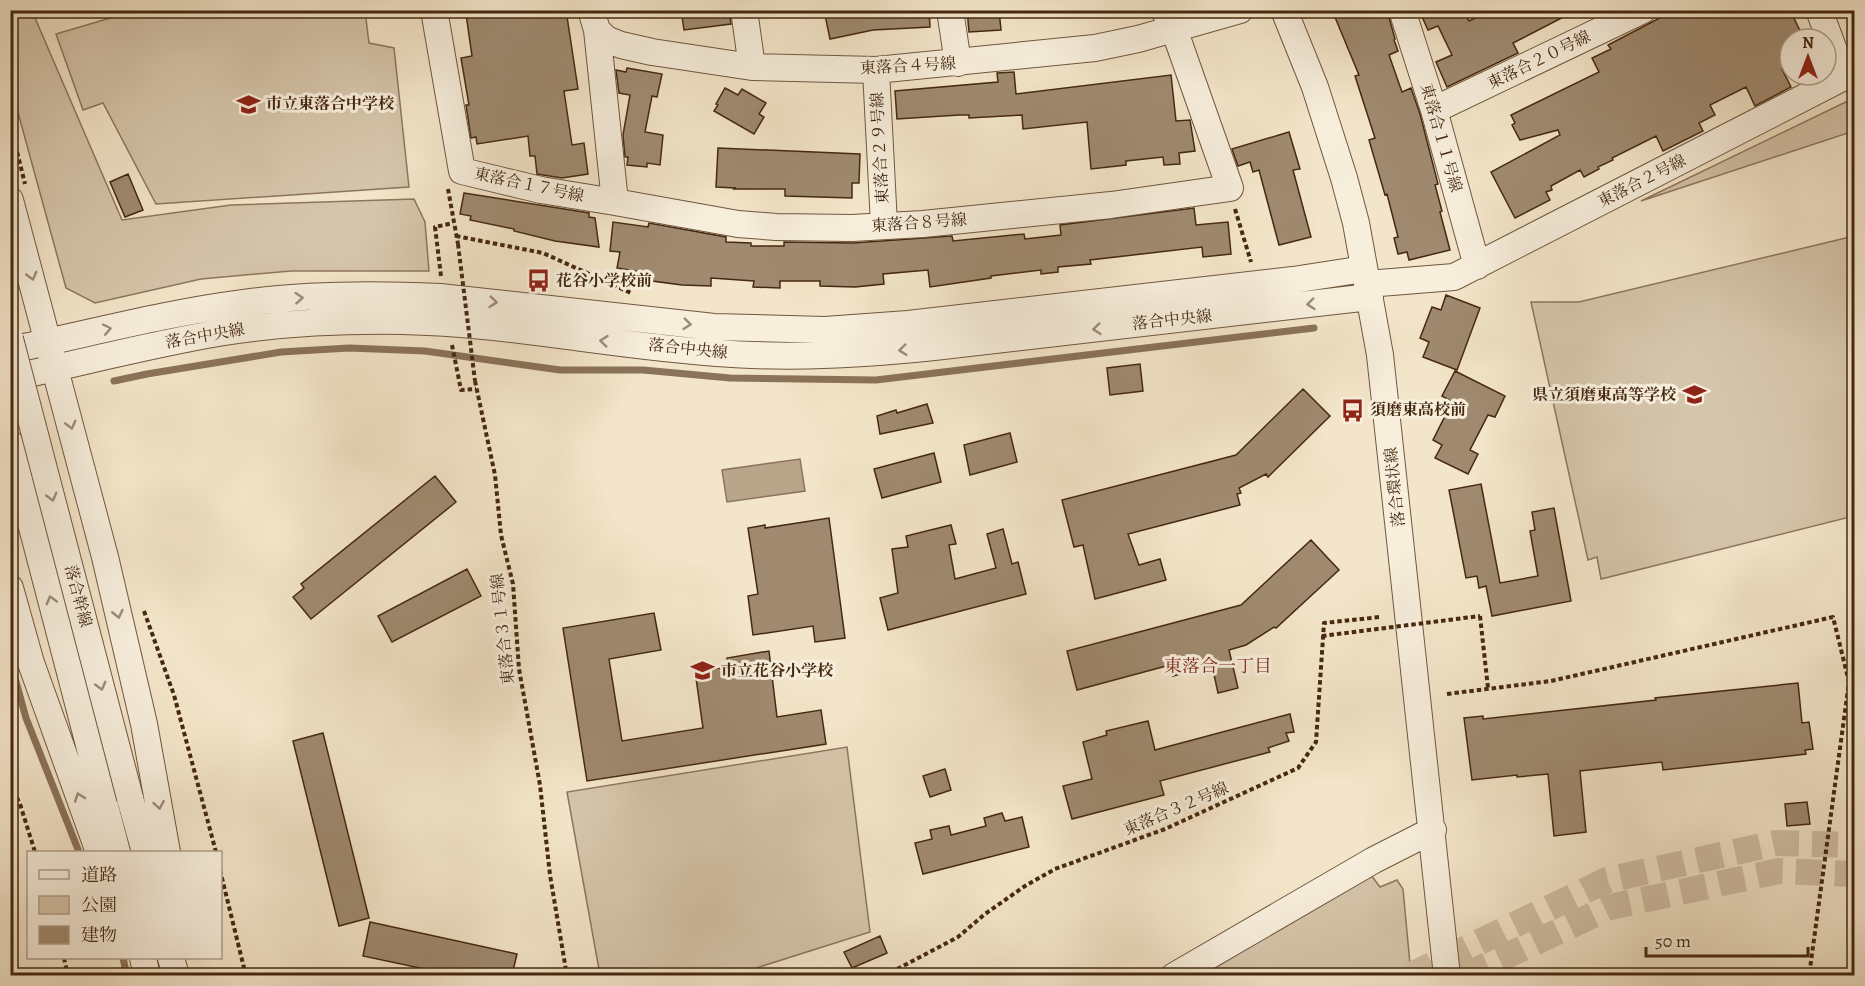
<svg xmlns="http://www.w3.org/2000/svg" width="1865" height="986" font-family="Alegreya,'Noto Serif JP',serif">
<rect width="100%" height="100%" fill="#f3e5c9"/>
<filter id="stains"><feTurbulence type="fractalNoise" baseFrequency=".00333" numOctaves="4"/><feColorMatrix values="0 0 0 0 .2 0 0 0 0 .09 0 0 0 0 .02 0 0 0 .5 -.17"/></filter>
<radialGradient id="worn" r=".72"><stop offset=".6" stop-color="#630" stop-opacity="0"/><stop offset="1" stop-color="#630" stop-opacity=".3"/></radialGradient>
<path fill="#d5c5aa" stroke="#8d765d" stroke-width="1.5" d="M10,11H32L122,220L231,205L414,199L425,222L429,271H291L201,279L95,303L66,288L11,87Z
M116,11H365L369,43L394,48L409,187L156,204L103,103L83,110L56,34L117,16Z
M1854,98V131L1641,201Z
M1854,236V516L1601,579L1597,557L1588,560L1531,302H1579Z
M847,747L870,932L734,975H600L567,792Z
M1371,875L1380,887L1397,880L1403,889L1411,975L1201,976Z"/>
<path fill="#b8a58a" stroke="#8a7359" stroke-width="1.5" d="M800,459L805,491L727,502L722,470Z"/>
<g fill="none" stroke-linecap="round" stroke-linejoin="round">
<path stroke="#8a7359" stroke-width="7" d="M114,381L147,374L281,352L349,348L425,351L560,370H643L730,378L876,380L1314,328
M10,660L26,718L79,852
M123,958L127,976"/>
</g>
<path fill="#9f8a70" stroke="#452810" stroke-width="1.5" d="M480,10H566L578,89L564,91L572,145L584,143L588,174L562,178L537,174L535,156H530L528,136L477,144L476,137L471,138L466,105H469L461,58L472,56L466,14Z
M681,10H729L731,24L684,30Z
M824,10H929L930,27L873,30L830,39Z
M967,10H999L1001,30L969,32Z
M1332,10H1387L1395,39L1394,40L1398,51L1389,55L1402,92L1411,88L1420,114L1438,184L1435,185L1442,211L1440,212L1450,250L1409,260L1407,252L1398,254L1394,238L1398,237L1387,194L1385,195L1369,140L1375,138L1355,76L1359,75Z
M1419,10H1476L1466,16L1469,21L1491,10H1577L1513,43L1518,53L1447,87L1436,62L1452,55L1438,26L1428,30Z
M1675,10H1790L1804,39H1790V65L1782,69L1791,87L1755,106L1746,87L1710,105L1715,115L1699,123L1703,131L1663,151L1656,136L1612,158L1613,160L1598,167L1599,169L1584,177L1580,170L1551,186L1552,190L1546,192L1550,200L1515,218L1491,172L1560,135L1558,130L1520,140L1512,125L1515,123L1511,115L1599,72L1592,58L1611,49L1608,45Z
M627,68L662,74L657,97L652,96L645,132L663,135L660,165L647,163V167L627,165L628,157H625L623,135L630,95L619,93L616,70L626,72Z
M1014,72L1016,94L1171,75L1176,121L1190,120L1195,151L1179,153L1180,164L1164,165L1163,157L1126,161V165L1091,169L1087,122L1023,129L1022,115L969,118V115H959L897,119L895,91L998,82L997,73Z
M725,88L738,95L742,89L766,103L759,114L764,117L754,134L714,111L718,105L716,104Z
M1289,132L1300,169L1293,170L1311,237L1279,245L1259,170L1253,172L1250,162L1238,166L1232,149Z
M718,148L860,154L859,183H852V198L785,196V189H734L735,188L716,187Z
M128,174L143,210L125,217L110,182Z
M464,193L589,213V217L595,218L599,247L555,241L514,231V229L470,220L471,216L460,214Z
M1194,208L1196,225L1228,222L1231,254L1203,257L1202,247L1090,260L1091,264L1058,267V272L1041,274V270L991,276V278L930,287L928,270L883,274L884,284L855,287L820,286V281H780V288L753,287L754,281L711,278V286L682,285L652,281V274L617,268L620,252L610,251L613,222L648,227L649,223L726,237V242L751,243V246H784V242L853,243L952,236L953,241L1024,234L1025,239L1061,235L1060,225Z
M1446,295L1480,308L1457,370L1423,357L1429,342L1420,338L1432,307L1441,310Z
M1140,364L1143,391L1110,395L1107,368Z
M1455,371L1505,396L1495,417L1488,415L1470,450L1478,454L1468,474L1435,458L1442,445L1433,440L1452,402L1442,396Z
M1303,389L1330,416L1268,477L1266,474L1239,488L1241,493L1237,494L1240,505L1128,534L1139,565L1160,559L1166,580L1095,599L1083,545L1074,547L1062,500L1236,455Z
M927,404L933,423L880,434L877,416L896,410L897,413Z
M1010,433L1017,462L970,475L964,445Z
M934,453L941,482L882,498L874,469Z
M435,476L456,502L311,619L293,597L304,588L301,584Z
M1481,484L1500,583L1538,576L1530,531L1535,530L1532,512L1554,508L1571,601L1492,616L1486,586L1479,588L1477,576L1466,578L1449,490Z
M829,518L845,638L815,642L813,626L753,635L748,596L758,594L748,528L765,525V528Z
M951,525L956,544L949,545L955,579L996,568L987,534L1003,529L1012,564L1018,562L1026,594L888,630L880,598L898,593L892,549L908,547L906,536Z
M1311,540L1339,570L1276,628L1274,627L1246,645L1229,650L1238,688L1218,693L1212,665L1173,676L1170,665L1077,690L1067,651L1241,605Z
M467,569L481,596L392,642L378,616Z
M654,613L661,650L609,659L622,741L703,728L695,671L728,667L727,658L769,651L777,717L821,710L826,744L587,781L563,628Z
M1798,683L1802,723L1809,722L1813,749L1805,750L1806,754L1663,770L1662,762L1580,771L1586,832L1554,836L1548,774L1517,777V775L1472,780L1464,718L1483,716V719L1656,700L1655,698Z
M1290,714L1294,732L1286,733L1289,741L1268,748L1270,752L1160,781L1164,795L1072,819L1063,786L1092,779L1083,742L1107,735L1106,731L1148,721L1155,750Z
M323,733L369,918L339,926L293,741Z
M945,769L951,790L930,797L923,776Z
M1807,802L1810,824L1787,826L1785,804Z
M1002,813L1005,821L1022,817L1029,847L923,874L915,843L932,839L930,830L949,826L951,835L986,826L984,818Z
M370,922L517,954L512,975H453L363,956Z
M880,936L887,953L852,968L844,952Z"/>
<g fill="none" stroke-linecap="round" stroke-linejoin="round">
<path stroke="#d0bfa4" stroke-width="26" stroke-dasharray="26 13" stroke-linecap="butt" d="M1409,976L1607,880L1776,843L1854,845
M1464,976L1610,907L1779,871L1854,874"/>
<defs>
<path id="minor" d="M434,10L462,171L541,190L615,202
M591,10L597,30L606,39L621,45L652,52L752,67L876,70L1095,48L1138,39L1240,10
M744,10L752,67
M950,10L958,63
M1284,10L1315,87L1344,178L1356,223L1380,355L1447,976
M1402,10L1434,110L1477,266
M597,30L615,202L738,224L776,227L852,228L923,224L1111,205L1230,188L1174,29L1164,10
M876,70L884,225
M1434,110L1643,10
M10,200L105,557L144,724L167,852
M1367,284L1454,277L1844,77L1819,10
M10,350C88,334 165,313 244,303C308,294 375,294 440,297L714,327L825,330L908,324L1293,280L1364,269
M10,378C80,363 148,345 218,333C279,323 341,320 402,321C507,323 612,346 717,353C793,359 867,354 943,346L1370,297
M10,443L117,852
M10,588L31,663L99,852
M130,798L145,852
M143,958L147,976
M171,958L176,976
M1174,976L1374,860L1433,830"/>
</defs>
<use href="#minor" stroke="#70573e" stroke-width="28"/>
<path stroke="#452810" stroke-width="4" stroke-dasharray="4.5 3" stroke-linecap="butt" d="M10,123L25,184
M448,189L458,244
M1235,209L1251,262
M456,236L543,253L631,293
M441,276L435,227L453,223
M452,345L461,390L476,389
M475,381L495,475L501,535L513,584L519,669L540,785L550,875L567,976
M144,611L174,695L216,852
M1480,616L1488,688
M1447,694L1551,681L1833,617L1849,682L1809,976
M10,784L20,804L35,852
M220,870L246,976
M64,958L68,976
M884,976L958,937L985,914L1025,886L1055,869L1165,829L1298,768L1316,742L1324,623L1380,617"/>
<use href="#minor" stroke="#f7eedc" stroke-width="26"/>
<defs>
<path id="minor-bridge" d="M10,339L130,798"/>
</defs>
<use href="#minor-bridge" stroke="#70573e" stroke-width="28" stroke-linecap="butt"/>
<path stroke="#452810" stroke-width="4" stroke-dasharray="4.5 3" stroke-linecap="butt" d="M458,244L475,381
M1322,636L1480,616"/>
<use href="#minor-bridge" stroke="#f7eedc" stroke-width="26"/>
</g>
<defs><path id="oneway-chevron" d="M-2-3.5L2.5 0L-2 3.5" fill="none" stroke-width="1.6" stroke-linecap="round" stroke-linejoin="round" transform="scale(1.5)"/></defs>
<g stroke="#9e8b76">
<use href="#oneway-chevron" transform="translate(32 276) rotate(75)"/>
<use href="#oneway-chevron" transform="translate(299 298) rotate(-4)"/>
<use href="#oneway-chevron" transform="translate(493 302) rotate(6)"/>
<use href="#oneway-chevron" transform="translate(1311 304) rotate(174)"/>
<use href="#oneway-chevron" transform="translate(687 324) rotate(6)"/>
<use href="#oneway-chevron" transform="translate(107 329) rotate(-12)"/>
<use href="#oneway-chevron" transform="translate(1097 329) rotate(174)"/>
<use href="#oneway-chevron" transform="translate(604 341) rotate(-174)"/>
<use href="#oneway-chevron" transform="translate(903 350) rotate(174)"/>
<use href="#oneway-chevron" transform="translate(71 425) rotate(76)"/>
<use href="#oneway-chevron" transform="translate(52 497) rotate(75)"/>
<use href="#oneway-chevron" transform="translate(51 600) rotate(-105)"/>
<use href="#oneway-chevron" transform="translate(118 614) rotate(77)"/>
<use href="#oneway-chevron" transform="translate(101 686) rotate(75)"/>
<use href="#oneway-chevron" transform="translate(79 797) rotate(-110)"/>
<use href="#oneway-chevron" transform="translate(159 805) rotate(80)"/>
</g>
<defs>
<symbol id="school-bare" viewBox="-9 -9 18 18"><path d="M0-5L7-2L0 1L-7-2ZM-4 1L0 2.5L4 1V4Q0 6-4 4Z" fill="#8f2418" stroke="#f7eedc" stroke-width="2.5" paint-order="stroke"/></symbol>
<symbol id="bus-bare" viewBox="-9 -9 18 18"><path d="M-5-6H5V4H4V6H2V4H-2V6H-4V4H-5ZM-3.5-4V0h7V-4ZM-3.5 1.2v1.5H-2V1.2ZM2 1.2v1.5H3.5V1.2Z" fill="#8f2418" stroke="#f7eedc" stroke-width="2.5" paint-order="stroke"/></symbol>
</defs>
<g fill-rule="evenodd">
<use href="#school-bare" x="232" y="88" width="33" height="33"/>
<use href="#bus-bare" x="522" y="264" width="33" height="33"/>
<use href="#school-bare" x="1678" y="378" width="33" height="33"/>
<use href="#bus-bare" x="1336" y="394" width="33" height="33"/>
<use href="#school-bare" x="686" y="654" width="33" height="33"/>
</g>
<g text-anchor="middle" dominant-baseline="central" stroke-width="6" stroke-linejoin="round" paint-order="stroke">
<g font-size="16" fill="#452810" stroke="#f7eedc">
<text transform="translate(1539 60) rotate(-26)">東落合２０号線</text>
<text transform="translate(908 66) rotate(-3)">東落合４号線</text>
<text transform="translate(1441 138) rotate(74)">東落合１１号線</text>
<text transform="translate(880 148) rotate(-93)">東落合２９号線</text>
<text transform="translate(1642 181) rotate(-27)">東落合２号線</text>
<text transform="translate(529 185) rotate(12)">東落合１７号線</text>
<text transform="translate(919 223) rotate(-4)">東落合８号線</text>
<text transform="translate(1172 320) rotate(-6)">落合中央線</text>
<text transform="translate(205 336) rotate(-10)">落合中央線</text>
<text transform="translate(688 349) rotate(6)">落合中央線</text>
<text transform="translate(1395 487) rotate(-96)">落合環状線</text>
<text transform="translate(78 596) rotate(75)">落合幹線</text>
<text transform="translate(503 629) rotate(-96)">東落合３１号線</text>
<text transform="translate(1176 809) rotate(-23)">東落合３２号線</text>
</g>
<g font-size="16" font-weight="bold" fill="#452810" stroke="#f7eedc" text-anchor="start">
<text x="266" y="104">市立東落合中学校</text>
<text x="556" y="281">花谷小学校前</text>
<text x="1676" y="395" text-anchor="end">県立須磨東高等学校</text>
<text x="1370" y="410">須磨東高校前</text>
<text x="721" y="671">市立花谷小学校</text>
</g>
<g font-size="18" fill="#7a1f14" stroke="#f7eedc">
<text x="1218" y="666">東落合一丁目</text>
</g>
</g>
<rect width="1865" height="986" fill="none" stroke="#f3e5c9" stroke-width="36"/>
<rect x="12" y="12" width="1841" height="962" fill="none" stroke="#452810" stroke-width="3"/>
<rect x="18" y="18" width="1829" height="950" fill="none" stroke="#452810" stroke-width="1.5"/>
<rect x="27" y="851" width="195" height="108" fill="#f7eedc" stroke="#b09f8a" stroke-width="1.5"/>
<rect x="39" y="870" width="30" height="9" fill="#f7eedc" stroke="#b09f8a" stroke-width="1.5"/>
<text x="81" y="881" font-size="18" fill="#452810">道路</text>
<rect x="39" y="896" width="30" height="18" fill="#d5c5aa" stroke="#b09f8a" stroke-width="1.5"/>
<text x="81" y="911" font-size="18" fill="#452810">公園</text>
<rect x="39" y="926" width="30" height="18" fill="#9f8a70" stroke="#b09f8a" stroke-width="1.5"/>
<text x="81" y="941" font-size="18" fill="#452810">建物</text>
<g transform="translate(1808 57)"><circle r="28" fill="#f7eedc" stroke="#b09f8a" stroke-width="1.5"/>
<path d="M0-4.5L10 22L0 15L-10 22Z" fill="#8f2418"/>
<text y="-9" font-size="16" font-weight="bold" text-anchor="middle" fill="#452810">N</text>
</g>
<path d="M1646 947v9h162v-9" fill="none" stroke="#452810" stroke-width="3"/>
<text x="1655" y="947" font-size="18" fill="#452810" stroke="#f7eedc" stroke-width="4.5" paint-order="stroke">50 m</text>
<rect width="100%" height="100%" filter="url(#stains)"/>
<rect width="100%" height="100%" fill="url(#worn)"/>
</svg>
